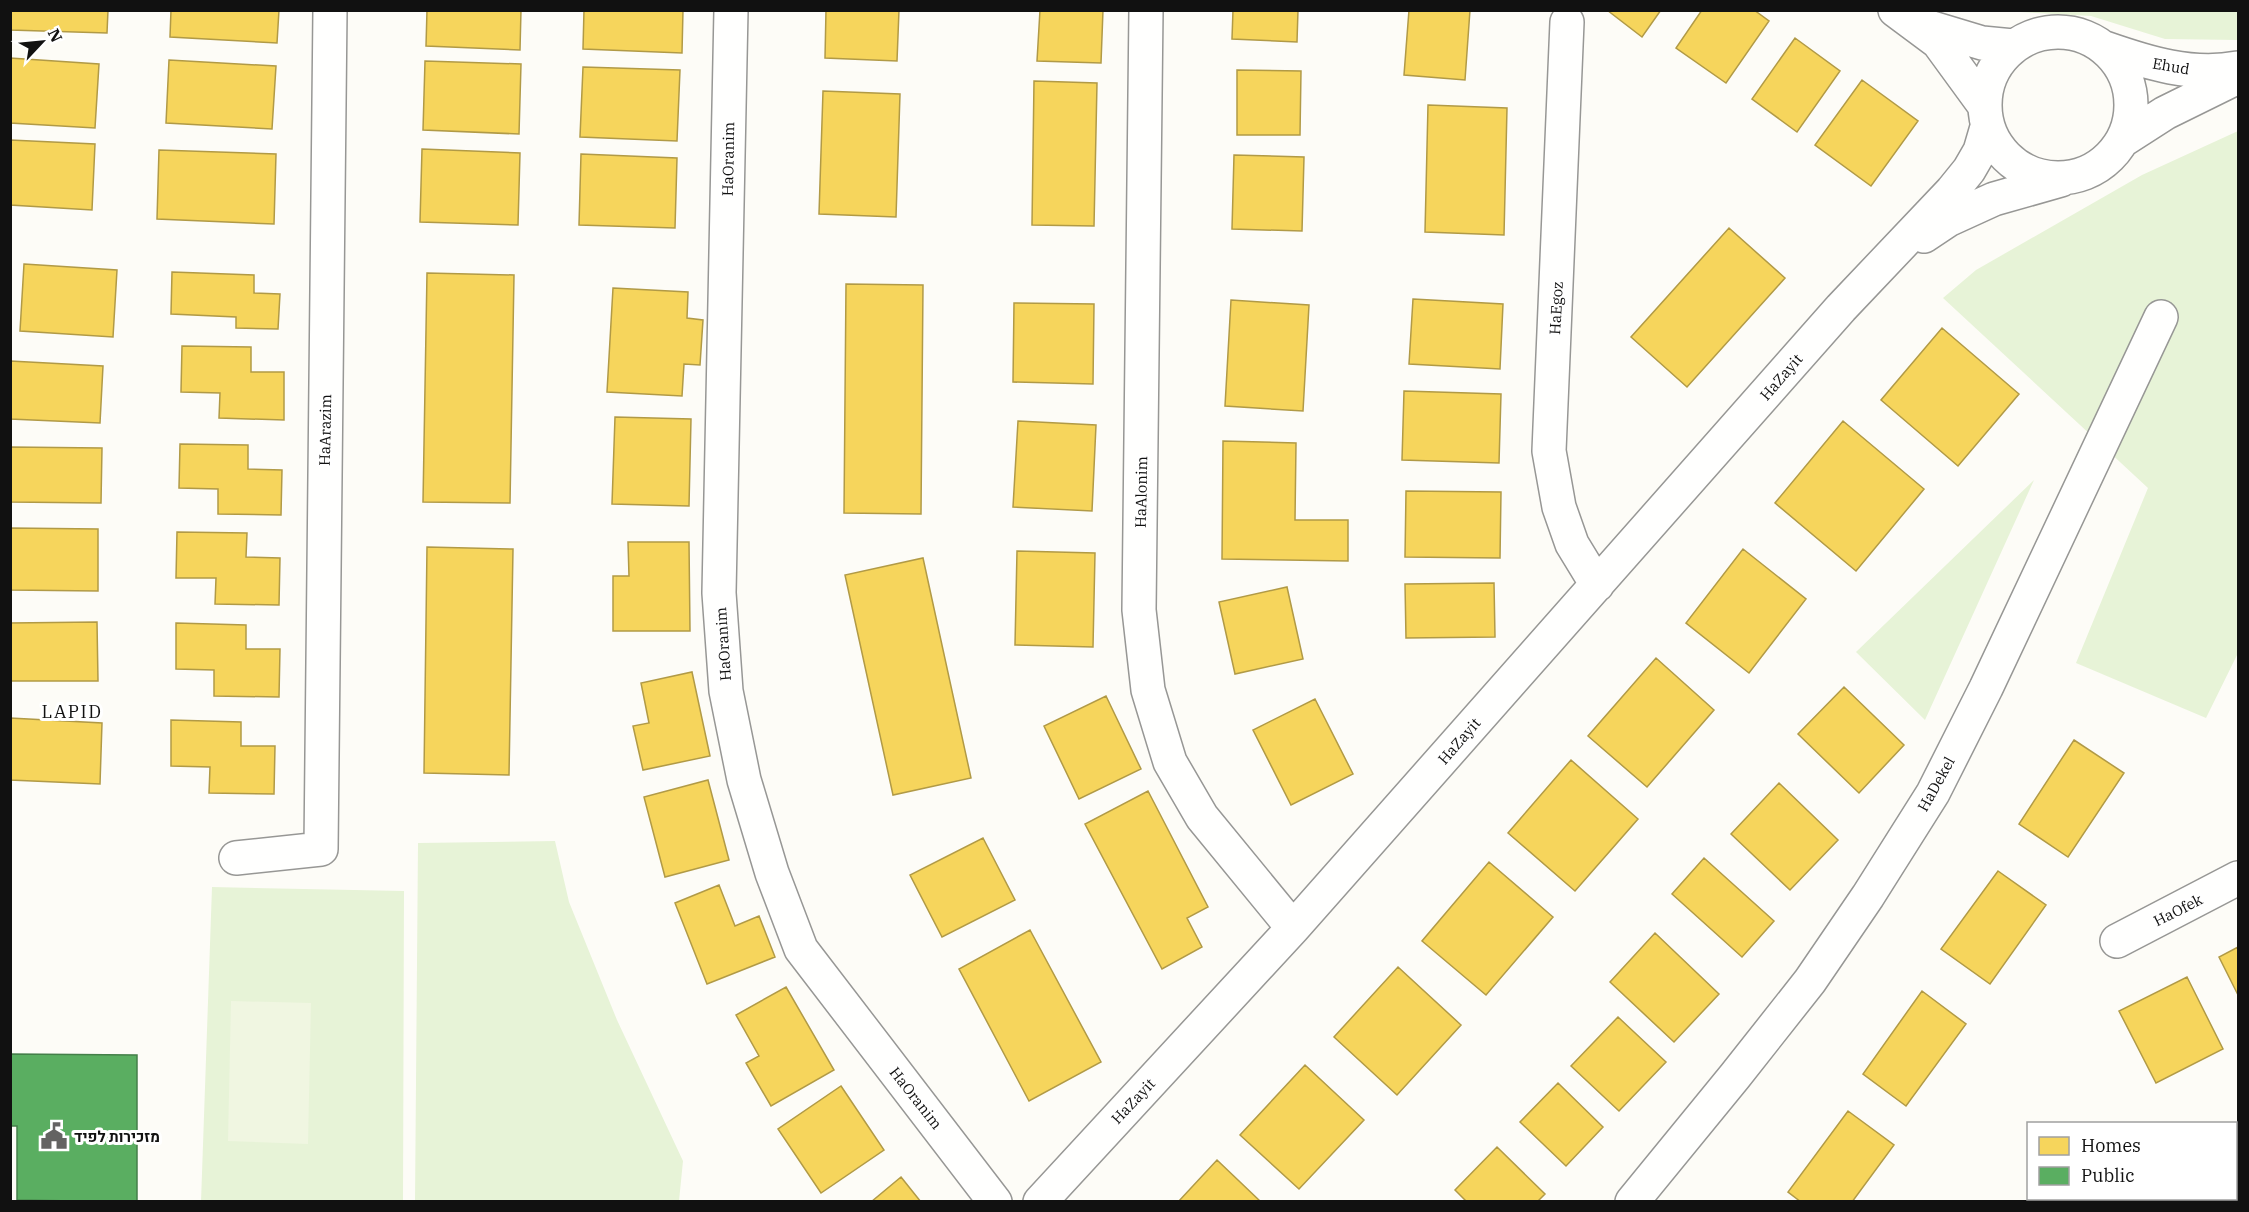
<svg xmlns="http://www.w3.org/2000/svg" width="2249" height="1212" font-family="'IBM Plex Serif',Heebo,serif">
<rect width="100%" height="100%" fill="#fdfcf7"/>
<path fill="#e7f3d7" d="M2003,11H2238V40L2165,39L2091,16Z
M2238,131V653L2206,718L2076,663L2148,488L1943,298L1976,270L2142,175Z
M2034,480L1925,720L1856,652Z
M555,841L569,902L617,1020L683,1161L679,1201H415L418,843Z
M212,887L404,891L403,1201L201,1202Z"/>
<path fill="#f0f6e1" d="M231,1001L311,1003L308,1144L228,1141Z"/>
<path fill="#f6d55c" stroke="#b19a46" stroke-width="1.5" d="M10,10H108L107,33L10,30Z
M171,10H279L277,43L170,37Z
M427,10H521L520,50L426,46Z
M584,10H683L682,53L583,49Z
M826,10H899L897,61L825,58Z
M1040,10H1103L1101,63L1037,61Z
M1233,10H1298L1297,42L1232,39Z
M1409,10H1470L1465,80L1404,75Z
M1607,10H1661L1642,37Z
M1702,10H1754L1769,21L1726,83L1676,48Z
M1795,38L1840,71L1797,132L1752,99Z
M10,58L99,64L95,128L10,123Z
M169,60L276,66L272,129L166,123Z
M425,61L521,64L519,134L423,130Z
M583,67L680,70L677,141L580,137Z
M1237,70L1301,71L1300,135H1237Z
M1862,80L1918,121L1871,186L1815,145Z
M1034,81L1097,83L1094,226L1032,225Z
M823,91L900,94L896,217L819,214Z
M1428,105L1507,108L1504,235L1425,232Z
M10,140L95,144L92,210L10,205Z
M422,149L520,153L518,225L420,222Z
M159,150L276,154L274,224L157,219Z
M581,154L677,158L675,228L579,225Z
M1234,155L1304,157L1302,231L1232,229Z
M1729,228L1785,278L1687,387L1631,337Z
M24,264L117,270L113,337L20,331Z
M172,272L254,275V293L280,294L278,329L236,328V317L171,314Z
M427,273L514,275L510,503L423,502Z
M846,284L923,285L921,514L844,513Z
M613,288L688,292L687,318L703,320L700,365L684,364L682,396L607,392Z
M1413,299L1503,304L1500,369L1409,364Z
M1231,300L1309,305L1303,411L1225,406Z
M1014,303L1094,304L1093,384L1013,382Z
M1942,328L2019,394L1958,466L1881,400Z
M182,346L251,347V372H284V420L219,418L220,393L181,392Z
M10,361L103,366L100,423L10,419Z
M1404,391L1501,394L1499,463L1402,460Z
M615,417L691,419L689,506L612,504Z
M1018,421L1096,425L1092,511L1013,507Z
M1843,421L1924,489L1856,571L1775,503Z
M1223,441L1296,443L1295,520H1348V561L1222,559Z
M180,444L248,445V469L282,470L281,515L218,514V489L179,488Z
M10,447L102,448L101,503L10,502Z
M1406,491L1501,492L1500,558L1405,557Z
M10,528L98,529V591L10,590Z
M177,532L247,533L246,557L280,558L279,605L215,604L216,578H176Z
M628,542H689L690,631H613V576H629Z
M427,547L513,549L509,775L424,773Z
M1743,549L1806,599L1749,673L1686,623Z
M1017,551L1095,553L1093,647L1015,645Z
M923,558L971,778L893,795L845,575Z
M1494,583L1495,637L1406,638L1405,584Z
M1287,587L1303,659L1235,674L1219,602Z
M97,622L98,681H10V623Z
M176,623L246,625V649H280L279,697L214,696V670L176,669Z
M1656,658L1714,710L1647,787L1588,736Z
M692,672L710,756L643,770L633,726L649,723L641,683Z
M1844,687L1904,745L1859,793L1798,734Z
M1106,696L1141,769L1079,799L1044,726Z
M1315,699L1353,774L1291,805L1253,730Z
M10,718L102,723L100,784L10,780Z
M171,720L241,722V746H275L274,794L209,793L210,767L171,766Z
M2074,740L2124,773L2068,857L2019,824Z
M1571,760L1638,819L1575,891L1508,833Z
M708,780L729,860L665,877L644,797Z
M1779,783L1838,840L1790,890L1731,834Z
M1148,791L1208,907L1187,918L1202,947L1162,969L1085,824Z
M983,838L1015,900L942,937L910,875Z
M1704,858L1774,921L1742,957L1672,894Z
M1489,862L1553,917L1486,995L1422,941Z
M1998,871L2046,905L1990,984L1941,949Z
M719,885L735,926L759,916L775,957L707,984L675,903Z
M1030,930L1101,1062L1029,1101L959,969Z
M1655,933L1719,994L1674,1042L1610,982Z
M2238,947V995L2219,957Z
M1398,967L1461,1025L1397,1095L1334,1037Z
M2187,977L2223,1049L2156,1083L2119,1011Z
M786,987L834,1070L771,1106L746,1063L759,1056L736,1015Z
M1922,991L1966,1024L1906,1106L1863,1074Z
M1618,1017L1666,1062L1619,1111L1571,1066Z
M1305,1065L1364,1120L1299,1189L1240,1135Z
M1558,1083L1603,1127L1566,1166L1520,1122Z
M841,1086L884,1150L821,1193L778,1129Z
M1848,1111L1894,1145L1852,1202H1801L1788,1192Z
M2238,1123V1196L2236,1191V1124Z
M1497,1147L1545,1194L1537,1202H1467L1455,1190Z
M1217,1160L1261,1202H1178Z
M901,1177L921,1202H871Z
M2110,1198H2182L2183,1202H2109Z"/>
<path fill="#5aae61" stroke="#447f49" stroke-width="1.5" d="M10,1054L137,1055V1202L17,1200V1126H10Z"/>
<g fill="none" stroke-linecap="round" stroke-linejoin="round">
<defs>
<path id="minor" d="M731,10L719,593L726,691L744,780L772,873L801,949L995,1202
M1146,10L1139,610L1148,690L1170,762L1202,817L1293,928
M1895,10L1938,42L1984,105
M1567,22L1549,451L1559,507L1572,544L1597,585
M1919,24L1982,43L2013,46
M1985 105a73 73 0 1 1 146 0a73 73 0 1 1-146 0Z
M2105,48C2148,63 2192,77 2238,68
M2123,140L2165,113L2238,77
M1924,236L1948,220L1994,199L2061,180
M236,858L321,849L330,10
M2117,941L2238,878
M1040,1202L1293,928L1841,308L1952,191L1969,170L1980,151L1987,127
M1632,1202L1735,1076L1810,981L1868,896L1933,793L1986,688L2161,317"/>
</defs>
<use href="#minor" stroke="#979795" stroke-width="36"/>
<use href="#minor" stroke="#fffffe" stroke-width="33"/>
</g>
<defs>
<symbol id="civic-bare" viewBox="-9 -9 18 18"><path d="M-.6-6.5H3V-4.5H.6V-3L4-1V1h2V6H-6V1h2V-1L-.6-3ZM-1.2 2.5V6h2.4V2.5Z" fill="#646362" stroke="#fff" stroke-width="2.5" paint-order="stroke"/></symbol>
</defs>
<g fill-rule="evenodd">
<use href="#civic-bare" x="35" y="1117" width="38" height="38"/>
</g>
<g text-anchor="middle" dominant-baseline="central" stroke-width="6" stroke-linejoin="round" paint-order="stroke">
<g font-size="15" fill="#111" stroke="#fff">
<text transform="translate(2171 66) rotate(10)">Ehud</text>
<text transform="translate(728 159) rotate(-89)">HaOranim</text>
<text transform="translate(1556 308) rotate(-87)">HaEgoz</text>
<text transform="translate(1781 377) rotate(-49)">HaZayit</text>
<text transform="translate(325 430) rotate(-89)">HaArazim</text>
<text transform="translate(1141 492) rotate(-89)">HaAlonim</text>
<text transform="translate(723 644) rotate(-94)">HaOranim</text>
<text transform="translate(1459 741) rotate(-49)">HaZayit</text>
<text transform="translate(1936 784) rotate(-61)">HaDekel</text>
<text transform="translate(2178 910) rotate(-27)">HaOfek</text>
<text transform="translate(916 1098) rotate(52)">HaOranim</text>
<text transform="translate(1133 1101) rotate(-47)">HaZayit</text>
</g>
<g font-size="15" font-weight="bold" fill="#111" stroke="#fff" text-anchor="start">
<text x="74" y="1136">מזכירות לפיד</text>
</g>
<g font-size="18" letter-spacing="1.5" fill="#111" stroke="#fff">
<text x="72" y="711">LAPID</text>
</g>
</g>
<rect width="2249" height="1212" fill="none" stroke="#111111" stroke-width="24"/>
<rect x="2027" y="1122" width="210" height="78" fill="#ffffff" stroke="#a0a0a0" stroke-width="1.5"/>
<rect x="2039" y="1137" width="30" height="18" fill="#f6d55c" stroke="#a0a0a0" stroke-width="1.5"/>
<text x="2081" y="1152" font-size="18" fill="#111111">Homes</text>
<rect x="2039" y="1167" width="30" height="18" fill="#5aae61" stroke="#a0a0a0" stroke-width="1.5"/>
<text x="2081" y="1182" font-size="18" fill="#111111">Public</text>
<g transform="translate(42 42) rotate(64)" stroke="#ffffff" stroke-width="4.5" paint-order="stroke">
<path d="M0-4.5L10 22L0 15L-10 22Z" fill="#111111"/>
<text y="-9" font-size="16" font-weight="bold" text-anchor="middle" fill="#111111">N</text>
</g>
</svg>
